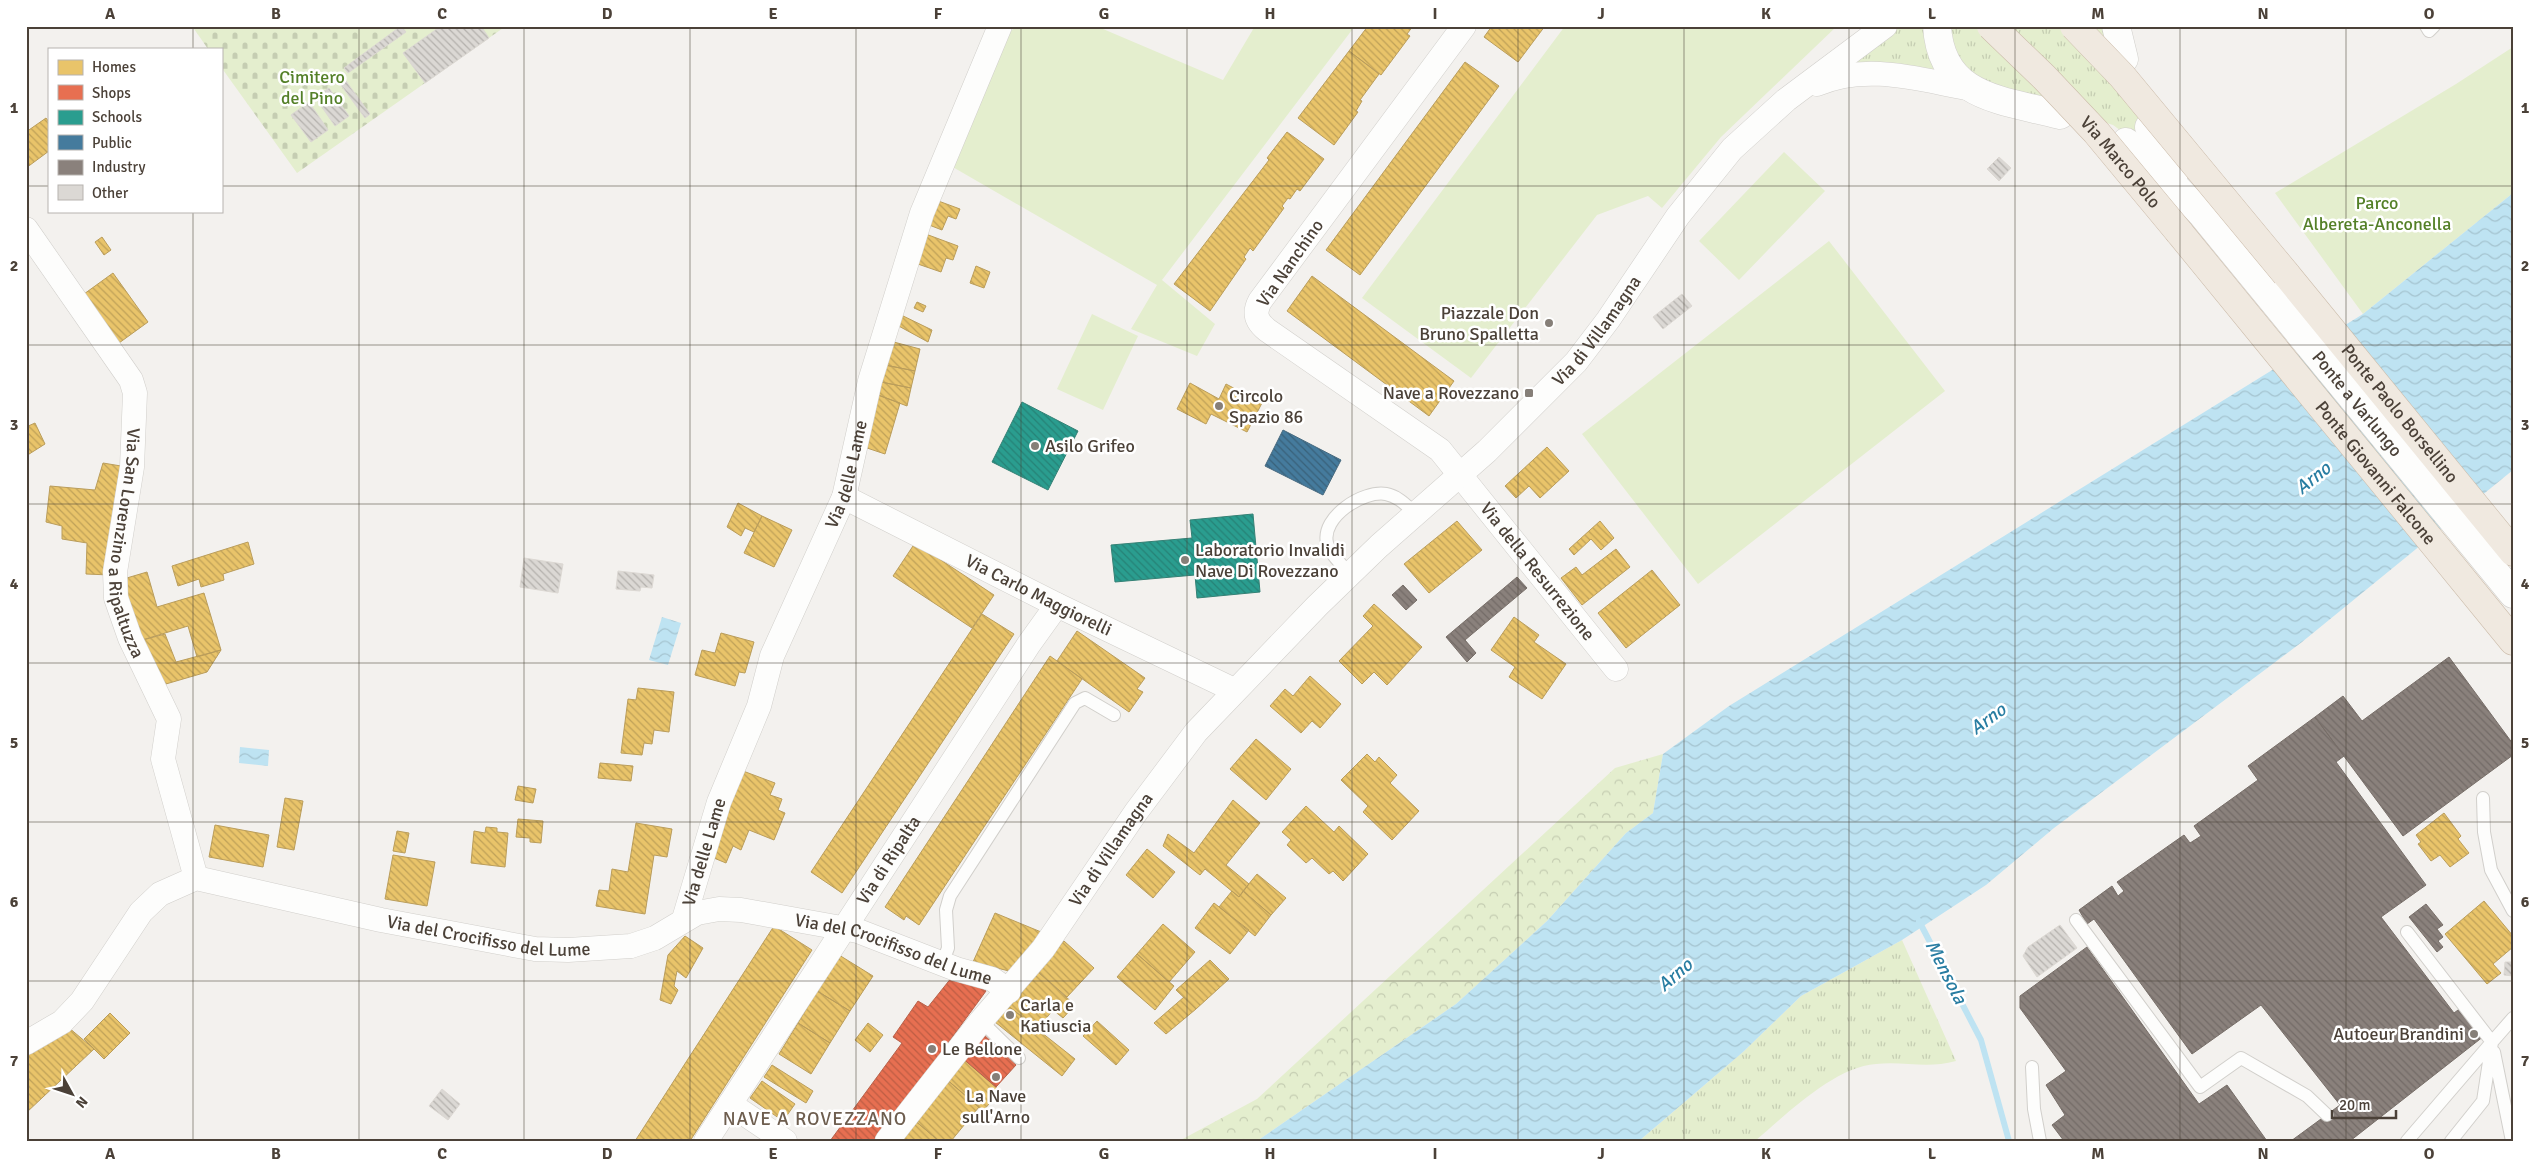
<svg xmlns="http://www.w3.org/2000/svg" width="2539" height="1167" font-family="Signika,sans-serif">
<defs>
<pattern id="grass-tufts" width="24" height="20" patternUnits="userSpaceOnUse" patternTransform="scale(1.25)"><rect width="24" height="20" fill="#e4eece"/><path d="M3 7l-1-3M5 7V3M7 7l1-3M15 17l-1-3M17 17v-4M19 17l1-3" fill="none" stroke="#c5cdb2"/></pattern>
<pattern id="forest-crowns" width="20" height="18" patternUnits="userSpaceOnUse" patternTransform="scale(1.25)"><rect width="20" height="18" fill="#e4eece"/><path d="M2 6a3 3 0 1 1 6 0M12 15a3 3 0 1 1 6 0" fill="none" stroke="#c5cdb2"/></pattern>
<pattern id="cemetery-stones" width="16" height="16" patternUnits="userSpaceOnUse" patternTransform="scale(1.25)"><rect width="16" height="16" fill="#e4eece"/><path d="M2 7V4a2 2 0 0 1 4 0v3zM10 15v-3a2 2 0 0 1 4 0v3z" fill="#c5cdb2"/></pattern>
<pattern id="water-waves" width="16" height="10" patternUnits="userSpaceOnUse" patternTransform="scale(1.25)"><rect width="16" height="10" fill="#bee3f2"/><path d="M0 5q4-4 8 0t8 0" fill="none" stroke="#a5c4d0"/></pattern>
<pattern id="homes-back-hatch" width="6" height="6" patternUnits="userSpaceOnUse" patternTransform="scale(1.25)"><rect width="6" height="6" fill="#e9c46a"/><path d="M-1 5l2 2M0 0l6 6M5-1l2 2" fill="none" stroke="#bfa158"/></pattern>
<pattern id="shops-back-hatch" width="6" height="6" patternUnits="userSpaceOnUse" patternTransform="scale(1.25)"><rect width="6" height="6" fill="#e76f51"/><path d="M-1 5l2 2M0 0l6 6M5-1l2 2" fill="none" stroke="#bd5d44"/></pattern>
<pattern id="schools-back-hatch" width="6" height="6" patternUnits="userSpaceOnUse" patternTransform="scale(1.25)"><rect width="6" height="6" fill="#2a9d8f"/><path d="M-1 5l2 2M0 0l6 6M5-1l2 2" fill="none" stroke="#268276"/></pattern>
<pattern id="public-back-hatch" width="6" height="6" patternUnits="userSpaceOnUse" patternTransform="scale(1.25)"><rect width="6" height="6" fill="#457b9d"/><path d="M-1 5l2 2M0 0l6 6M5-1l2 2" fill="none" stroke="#39617a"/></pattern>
<pattern id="industry-back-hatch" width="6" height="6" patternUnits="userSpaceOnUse" patternTransform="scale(1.25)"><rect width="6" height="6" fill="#8a817c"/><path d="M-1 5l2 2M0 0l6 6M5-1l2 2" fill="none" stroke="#736b67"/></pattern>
<pattern id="building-back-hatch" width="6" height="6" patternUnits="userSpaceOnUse" patternTransform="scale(1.25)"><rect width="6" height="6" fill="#dbd8d4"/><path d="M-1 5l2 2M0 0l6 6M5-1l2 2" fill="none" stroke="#b4b1ad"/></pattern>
</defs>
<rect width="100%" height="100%" fill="#f3f1ee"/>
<path fill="url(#grass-tufts)" d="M1896,26H1929L1948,79L1846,67Z
M1945,26H2108L2142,130L2132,139L2113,125L2020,96L1988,88L1958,66Z
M1902,940L1956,1061C1927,1069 1904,1061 1876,1064C1834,1067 1787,1114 1755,1141H1639L1743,1052L1801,996Z"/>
<path fill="url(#forest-crowns)" d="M1663,754L1653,813L1626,833L1547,921L1456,1004L1257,1141H1179L1257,1099L1615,768Z"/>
<path fill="url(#cemetery-stones)" d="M192,26H506L297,173L221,67V49H208Z"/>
<path fill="#e4eece" d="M1016,26H1096L1223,80L1255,26H1355L1162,280L1215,324L1197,356L1131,329L1157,285L951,166L1005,37Z
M1565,26H1837L1721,137L1662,208L1648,196L1597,215L1471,378L1362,298Z
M2513,47V193L2363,314L2275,193L2456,84Z
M1784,152L1825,191L1739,280L1699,241Z
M1829,241L1945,391L1698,584L1582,434Z
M1092,314L1138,336L1103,410L1057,389Z"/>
<path fill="url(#water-waves)" d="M2513,193V470L2302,642L2054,828L1986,885L1902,940L1801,996L1743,1052L1639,1141H1257L1456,1004L1547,921L1626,833L1653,813L1663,754L1729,706L2363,314Z
M662,617L681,623L668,665L649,660Z
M240,747L269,750L268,766L239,763Z"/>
<path fill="url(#homes-back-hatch)" stroke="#ba9d5b" d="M1368,26H1413L1407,34L1410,36L1381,75L1349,51Z
M1492,26H1545L1518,62L1484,37Z
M1349,51L1379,74L1360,100L1362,101L1356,111L1358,112L1334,145L1298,118Z
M1465,62L1499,86L1360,275L1326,250Z
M46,118L49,122V151L26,168V132Z
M1287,132L1324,159L1300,191L1297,189L1290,199L1288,198L1282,206L1284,208L1253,251L1250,248L1244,257L1246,259L1210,311L1174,284L1269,160L1267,158Z
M933,199L960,209L956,219L948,216L942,230L924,223Z
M923,233L958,246L953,260L946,258L941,272L912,262Z
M102,237L111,250L104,255L95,242Z
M976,266L990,272L984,288L970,283Z
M113,273L148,322L119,343L84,294Z
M1312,276L1454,381L1429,416L1287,311Z
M917,302L926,306L923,312L914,308Z
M897,313L932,330L928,342L895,324Z
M890,341L920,349L915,371L885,365Z
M885,365L915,371L911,388L881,382Z
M881,382L911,388L907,406L878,395Z
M1190,383L1219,399L1226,384L1262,403L1247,432L1211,414L1206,424L1177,409Z
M878,395L900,403L885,454L867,448Z
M35,423L45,444L26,456V427Z
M1547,447L1569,471L1540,498L1529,486L1516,498L1505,486Z
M103,463L127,467L110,575L86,574L87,543L62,539V526L46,522L50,486L95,490Z
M738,503L762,516L754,532L745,528L741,536L727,527Z
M762,516L792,530L774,567L744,553Z
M1457,521L1482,550L1429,593L1404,564Z
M1600,521L1614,538L1601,550L1591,539L1574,555L1569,549Z
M248,542L254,564L223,574L224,580L201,587L199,579L178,586L172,566Z
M915,543L994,595L972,628L893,576Z
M1616,549L1630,567L1582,605L1561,578L1576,567L1582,575Z
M1652,570L1680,605L1626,648L1598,613Z
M147,572L157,607L204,593L221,650L197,657L188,626L139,641L120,580Z
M1374,604L1422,647L1387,685L1374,672L1362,684L1339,661L1373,626L1363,616Z
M982,614L1014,634L842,893L811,872Z
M1514,617L1539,635L1534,642L1566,664L1542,699L1509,677L1515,667L1491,650Z
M1077,631L1145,678L1137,689L1143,692L1129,712L1057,661Z
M721,633L754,642L745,673L739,672L735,686L695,675L702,650L715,653Z
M165,634L176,662L221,650L207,672L159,686L139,641Z
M1050,656L1082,679L919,925L906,916L904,920L885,907Z
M1310,676L1341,704L1320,728L1312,721L1301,733L1270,706L1285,689L1293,696Z
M638,688L674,692L669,732L654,730L652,744L644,743L642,755L621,753L628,699L636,700Z
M1256,739L1291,769L1266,800L1230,769Z
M1367,754L1375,762L1379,757L1397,775L1390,783L1419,811L1392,840L1363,812L1368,806L1341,780Z
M600,763L633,766L631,781L598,778Z
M743,771L775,783L770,795L782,799L778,810L785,813L774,840L749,830L741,850L733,846L726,863L709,856Z
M518,786L536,789L533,803L515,800Z
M285,798L303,801L294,850L277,847Z
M1233,800L1260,823L1226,865L1249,884L1239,897L1205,869L1200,875L1163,846L1168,834L1194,853Z
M1306,806L1334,832L1339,826L1368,854L1343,881L1333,871L1329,874L1312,858L1306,863L1287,845L1291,840L1282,832Z
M2444,813L2461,836L2458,839L2469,853L2450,867L2440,855L2431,861L2418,844L2421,842L2416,835Z
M518,819L543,821L541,843L530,842V838L516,837Z
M636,823L672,829L667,857L654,855L645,914L596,906L599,890L609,891L612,869L628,872Z
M215,825L269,835L263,867L209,857Z
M486,827L497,828V832L508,833L505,867L471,863L474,831L485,833Z
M397,831L409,833L405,853L393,851Z
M1147,849L1175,872L1153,898L1126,875Z
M393,855L435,862L427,906L385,899Z
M1257,874L1286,898L1271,915L1243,891Z
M1232,891L1239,897L1243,891L1271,915L1255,936L1219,907Z
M2484,901L2513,936V947L2493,964L2501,973L2487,984L2445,934Z
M1214,903L1249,930L1230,954L1195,928Z
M995,913L1046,934L1017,973L973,962Z
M1163,924L1195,952L1169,982L1137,954Z
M774,926L812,950L690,1141H635Z
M685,936L703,948L686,978L677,971L674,986L678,990L671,1004L660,1000L668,955Z
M1064,941L1094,968L1067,997L1037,971Z
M1137,954L1174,986L1155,1010L1117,977Z
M839,955L873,976L850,1011L817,991Z
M1210,960L1229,979L1196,1009L1176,990Z
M1037,971L1075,1005L1063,1018L1053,1010L1038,1028L1008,1006Z
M817,991L850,1011L830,1043L798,1023Z
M1184,997L1196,1009L1166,1034L1154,1023Z
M1008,1006L1075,1059L1062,1076L995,1022Z
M110,1013L130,1033L104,1059L84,1039Z
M1097,1021L1129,1050L1116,1065L1083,1036Z
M798,1023L830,1043L811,1074L779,1054Z
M868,1023L883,1035L870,1052L855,1040Z
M68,1027L94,1049L26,1113V1053Z
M960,1056L1000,1091L983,1111L945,1078Z
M772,1065L813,1091L806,1103L764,1077Z
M945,1078L979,1107L951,1141H939L913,1119Z
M762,1081L795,1104L783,1121L750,1098Z
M913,1119L939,1141H898Z"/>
<path fill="url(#shops-back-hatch)" stroke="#b8614a" d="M956,972L986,991L910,1095L875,1141H830L902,1043L893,1037L918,1001L928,1007Z
M980,1031L1016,1065L996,1087L960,1056Z"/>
<path fill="url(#schools-back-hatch)" stroke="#348175" d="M1022,402L1078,431L1048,490L992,462Z
M1253,514L1260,592L1197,598L1195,575L1115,582L1111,545L1192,538L1190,520Z"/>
<path fill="url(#public-back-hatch)" stroke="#476a7f" d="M1283,430L1341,460L1323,495L1265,466Z"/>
<path fill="url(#industry-back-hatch)" stroke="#776e68" d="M1517,577L1527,588L1465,640L1476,653L1467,662L1446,637Z
M1403,585L1417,600L1406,610L1392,595Z
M2449,657L2513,744V755L2403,836L2315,717L2343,696L2362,721Z
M2315,717L2344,756L2336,762L2426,885L2381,917L2454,1013L2462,1007L2484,1036L2350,1141H2291L2340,1105L2261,1005L2192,1054L2094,919L2087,924L2079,910L2112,886L2118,896L2124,891L2117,882L2184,835L2190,843L2201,836L2194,826L2258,780L2248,766Z
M2426,904L2443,925L2437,929L2443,937L2438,941L2443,947L2437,952L2409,917Z
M2087,947L2199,1104L2227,1085L2267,1141H2064L2052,1125L2065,1115L2046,1085L2066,1071L2020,1008V996Z"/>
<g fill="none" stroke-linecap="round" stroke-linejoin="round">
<path stroke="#bee3f2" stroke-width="6" d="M1919,921L1981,1040L2009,1141"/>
</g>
<path fill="url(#building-back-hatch)" stroke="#dcd8d3" d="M401,26L406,32L348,73L344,68Z
M441,26H481L489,38L425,83L403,53Z
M343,77L370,114L365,118L338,81Z
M329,88L349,116L335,126L315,97Z
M309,102L328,130L311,142L291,115Z
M1999,157L2011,168L1999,181L1987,169Z
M1682,294L1692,306L1663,329L1653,317Z
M524,558L563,564L558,593L520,587Z
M618,571L654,575L652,588L641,587L640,591L616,589Z
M2060,925L2077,948L2037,977L2023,956L2028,947Z
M2505,962H2513V976L2504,975Z
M442,1089L460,1104L448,1120L429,1106Z"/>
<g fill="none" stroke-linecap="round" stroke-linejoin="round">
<defs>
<path id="service" d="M2426,26L2429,31L2434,26
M1350,574C1342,565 1330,554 1327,543C1321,517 1363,490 1386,494C1398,496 1407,506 1415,513
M2483,798L2484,832L2491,870L2513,911
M2076,920L2200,1087L2241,1058L2307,1096L2327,1115
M2407,932L2492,1042L2407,1141
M942,964L948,948L946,910L950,896L1075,703L1085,698L1114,715
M981,1021L1019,1058
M2494,1052L2512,1141
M2032,1067L2034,1109L2040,1141
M2451,1141L2483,1101L2492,1042L2513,1018"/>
<g id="minor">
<path id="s1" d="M1464,26L1260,301C1253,314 1257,322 1267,330L1440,450L1616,669"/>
<path d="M1817,84C1866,63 1917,79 1967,88"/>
<path id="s2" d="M26,229L131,380L135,393L132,467L115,572L116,598L130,638L169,719L163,759L196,878"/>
<path id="s3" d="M844,497L1057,605L1234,690"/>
<path id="s4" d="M684,919L719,802L759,706L772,656L844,497L870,381L922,213L1000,26"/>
<path id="s5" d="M26,1043L62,1022L82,1001L141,912L160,894L196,878L381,920L535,949L568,950L631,946L655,938L697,913L719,909L741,910L858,931L956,969L992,979L1009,991"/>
<path d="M730,1104L785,1141"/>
<path id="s6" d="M706,1141L1029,644L1057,605"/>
<path id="s7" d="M887,1141L981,1021L1043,949L1136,812L1196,732L1317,606L1379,546L1487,451L1576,362L1608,320L1678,216L1732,149L1786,100L1885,26"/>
</g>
<g id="tertiary">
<path d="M1937,26C1941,99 2004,100 2060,115"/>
<path d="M2116,26L2124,59"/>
<path d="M2149,127L2175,172"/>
<path id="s8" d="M2126,142L2154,165L2201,213L2513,594"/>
</g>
<g id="trunk">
<path id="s9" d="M2179,232L2513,641"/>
<path id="s10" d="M2286,274L2513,552"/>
</g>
</defs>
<use href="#service" stroke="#d1cfcb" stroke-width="14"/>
<use href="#minor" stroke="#d1cfcb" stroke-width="25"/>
<use href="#tertiary" stroke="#d1cfcb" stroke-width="29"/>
<use href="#trunk" stroke="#cbbba9" stroke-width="29"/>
<use href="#service" stroke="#fdfdfc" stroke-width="12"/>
<use href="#minor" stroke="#fdfdfc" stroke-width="24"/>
<use href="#tertiary" stroke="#fdfdfc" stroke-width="28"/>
<use href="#trunk" stroke="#f0e9e0" stroke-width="28"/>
<defs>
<g id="trunk-bridge">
<path id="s11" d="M1991,26L2044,77L2096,132L2179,232"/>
<path d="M2074,26L2122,76L2286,274"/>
</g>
</defs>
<use href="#trunk-bridge" stroke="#cbbba9" stroke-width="29" stroke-linecap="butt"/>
<use href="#trunk-bridge" stroke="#f0e9e0" stroke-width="28"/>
</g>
<path fill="none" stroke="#4b4138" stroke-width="1" stroke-opacity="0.55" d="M193,26V49M359,26V1141M524,26V1141M690,26V1141M856,26V1141M1021,26V1141M1187,26V1141M1352,26V1141M1518,26V1141M1684,26V1141M1849,26V1141M2015,26V1141M2180,26V1141M2346,26V1141M26,186H49M221,186H2513M193,211V1141M26,345H2513M26,504H2513M26,663H2513M26,822H2513M26,981H2513"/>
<g fill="#867f78" stroke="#fff" stroke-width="2">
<circle cx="1549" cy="323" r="5"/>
<rect x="1524" y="388" width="10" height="10" rx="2.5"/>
<circle cx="1219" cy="406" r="5"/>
<circle cx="1035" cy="446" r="5"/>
<circle cx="1185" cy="560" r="5"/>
<circle cx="1010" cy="1015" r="5"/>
<circle cx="2474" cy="1034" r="5"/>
<circle cx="932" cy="1049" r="5"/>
<circle cx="996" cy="1077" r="5"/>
</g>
<g text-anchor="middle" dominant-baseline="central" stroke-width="5" stroke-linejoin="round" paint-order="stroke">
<g font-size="18" fill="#548028" stroke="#fff">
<text x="312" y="77">Cimitero<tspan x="312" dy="21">del Pino</tspan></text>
<text x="2377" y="203">Parco<tspan x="2377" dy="21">Albereta-Anconella</tspan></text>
</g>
<g font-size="18" fill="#4b4138" stroke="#fff">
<text stroke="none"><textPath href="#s11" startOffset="188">Via Marco Polo</textPath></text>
<text transform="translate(1290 263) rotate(-55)">Via Nanchino</text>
<text stroke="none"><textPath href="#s7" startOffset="1081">Via di Villamagna</textPath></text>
<text stroke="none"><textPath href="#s8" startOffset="350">Ponte a Varlungo</textPath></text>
<text stroke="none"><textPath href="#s10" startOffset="180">Ponte Paolo Borsellino</textPath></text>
<text stroke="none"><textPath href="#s4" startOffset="475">Via delle Lame</textPath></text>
<text stroke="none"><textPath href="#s9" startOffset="311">Ponte Giovanni Falcone</textPath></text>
<text stroke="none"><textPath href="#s2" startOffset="350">Via San Lorenzino a Ripaltuzza</textPath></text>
<text stroke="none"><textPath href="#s1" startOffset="742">Via della Resurrezione</textPath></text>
<text stroke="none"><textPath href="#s3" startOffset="218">Via Carlo Maggiorelli</textPath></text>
<text stroke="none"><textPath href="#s7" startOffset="368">Via di Villamagna</textPath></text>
<text stroke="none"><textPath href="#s4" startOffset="70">Via delle Lame</textPath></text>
<text stroke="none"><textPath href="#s6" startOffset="335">Via di Ripalta</textPath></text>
<text stroke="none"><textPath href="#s5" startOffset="542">Via del Crocifisso del Lume</textPath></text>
<text stroke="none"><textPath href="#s5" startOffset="962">Via del Crocifisso del Lume</textPath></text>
</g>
<g font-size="18" fill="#4b4138" stroke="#fff" text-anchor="start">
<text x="1539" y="313" text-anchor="end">Piazzale Don<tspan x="1539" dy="21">Bruno Spalletta</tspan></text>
<text x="1519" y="393" text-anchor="end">Nave a Rovezzano</text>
<text x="1229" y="396">Circolo<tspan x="1229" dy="21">Spazio 86</tspan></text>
<text x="1045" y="446">Asilo Grifeo</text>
<text x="1195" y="550">Laboratorio Invalidi<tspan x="1195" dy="21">Nave Di Rovezzano</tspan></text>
<text x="1020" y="1005">Carla e<tspan x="1020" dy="21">Katiuscia</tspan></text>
<text x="2464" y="1034" text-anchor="end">Autoeur Brandini</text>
<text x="942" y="1049">Le Bellone</text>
<text x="996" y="1096" text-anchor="middle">La Nave<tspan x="996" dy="21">sull'Arno</tspan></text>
</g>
<g font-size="19" font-style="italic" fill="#287da2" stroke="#fff">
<text transform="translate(2313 478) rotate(-39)">Arno</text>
<text transform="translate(1988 719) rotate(-36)">Arno</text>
<text transform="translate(1946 972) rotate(63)">Mensola</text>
<text transform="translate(1675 975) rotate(-41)">Arno</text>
</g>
<g font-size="19" letter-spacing="1" fill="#6e5e4f" stroke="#fff">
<text x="815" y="1119">NAVE A ROVEZZANO</text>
</g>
</g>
<rect width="2539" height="1167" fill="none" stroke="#ffffff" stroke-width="55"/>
<rect x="48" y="48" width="175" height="165" fill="#ffffff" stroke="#b7b3af"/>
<rect x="58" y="60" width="25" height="15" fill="#e9c46a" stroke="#b7b3af"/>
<text x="92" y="72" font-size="15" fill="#4b4138">Homes</text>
<rect x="58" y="85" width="25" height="15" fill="#e76f51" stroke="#b7b3af"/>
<text x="92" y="98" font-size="15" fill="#4b4138">Shops</text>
<rect x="58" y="110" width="25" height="15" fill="#2a9d8f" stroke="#b7b3af"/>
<text x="92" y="122" font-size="15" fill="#4b4138">Schools</text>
<rect x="58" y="135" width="25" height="15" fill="#457b9d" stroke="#b7b3af"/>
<text x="92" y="148" font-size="15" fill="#4b4138">Public</text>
<rect x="58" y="160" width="25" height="15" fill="#8a817c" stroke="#b7b3af"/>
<text x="92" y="172" font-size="15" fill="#4b4138">Industry</text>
<rect x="58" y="185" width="25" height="15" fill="#dbd8d4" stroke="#b7b3af"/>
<text x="92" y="198" font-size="15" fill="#4b4138">Other</text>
<g transform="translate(72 1094) rotate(130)" stroke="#ffffff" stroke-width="4" paint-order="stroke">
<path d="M0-4L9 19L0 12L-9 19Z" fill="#4b4138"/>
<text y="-8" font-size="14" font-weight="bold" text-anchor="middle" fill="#4b4138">N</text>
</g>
<path d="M2332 1110v8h64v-8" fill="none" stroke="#4b4138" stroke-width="2.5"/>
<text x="2339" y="1110" font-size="15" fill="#4b4138" stroke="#ffffff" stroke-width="4" paint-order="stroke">20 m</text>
<rect x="28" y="28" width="2484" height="1112" fill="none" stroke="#4b4138" stroke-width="2"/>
<g font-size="16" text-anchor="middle" font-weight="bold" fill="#4b4138">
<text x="110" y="19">A</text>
<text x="276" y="19">B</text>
<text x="442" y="19">C</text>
<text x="607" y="19">D</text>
<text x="773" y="19">E</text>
<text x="938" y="19">F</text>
<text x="1104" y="19">G</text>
<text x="1270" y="19">H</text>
<text x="1435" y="19">I</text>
<text x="1601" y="19">J</text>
<text x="1766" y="19">K</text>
<text x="1932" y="19">L</text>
<text x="2098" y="19">M</text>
<text x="2263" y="19">N</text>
<text x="2429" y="19">O</text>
<text x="14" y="113">1</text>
<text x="2525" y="113">1</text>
<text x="14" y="271">2</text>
<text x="2525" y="271">2</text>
<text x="14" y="430">3</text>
<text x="2525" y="430">3</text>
<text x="14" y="589">4</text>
<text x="2525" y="589">4</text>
<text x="14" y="748">5</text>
<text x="2525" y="748">5</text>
<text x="14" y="907">6</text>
<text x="2525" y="907">6</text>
<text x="14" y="1066">7</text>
<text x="2525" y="1066">7</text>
<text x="110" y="1159">A</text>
<text x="276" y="1159">B</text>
<text x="442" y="1159">C</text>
<text x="607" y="1159">D</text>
<text x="773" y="1159">E</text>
<text x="938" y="1159">F</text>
<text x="1104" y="1159">G</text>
<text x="1270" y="1159">H</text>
<text x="1435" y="1159">I</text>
<text x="1601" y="1159">J</text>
<text x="1766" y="1159">K</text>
<text x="1932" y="1159">L</text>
<text x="2098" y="1159">M</text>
<text x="2263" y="1159">N</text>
<text x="2429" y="1159">O</text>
</g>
</svg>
